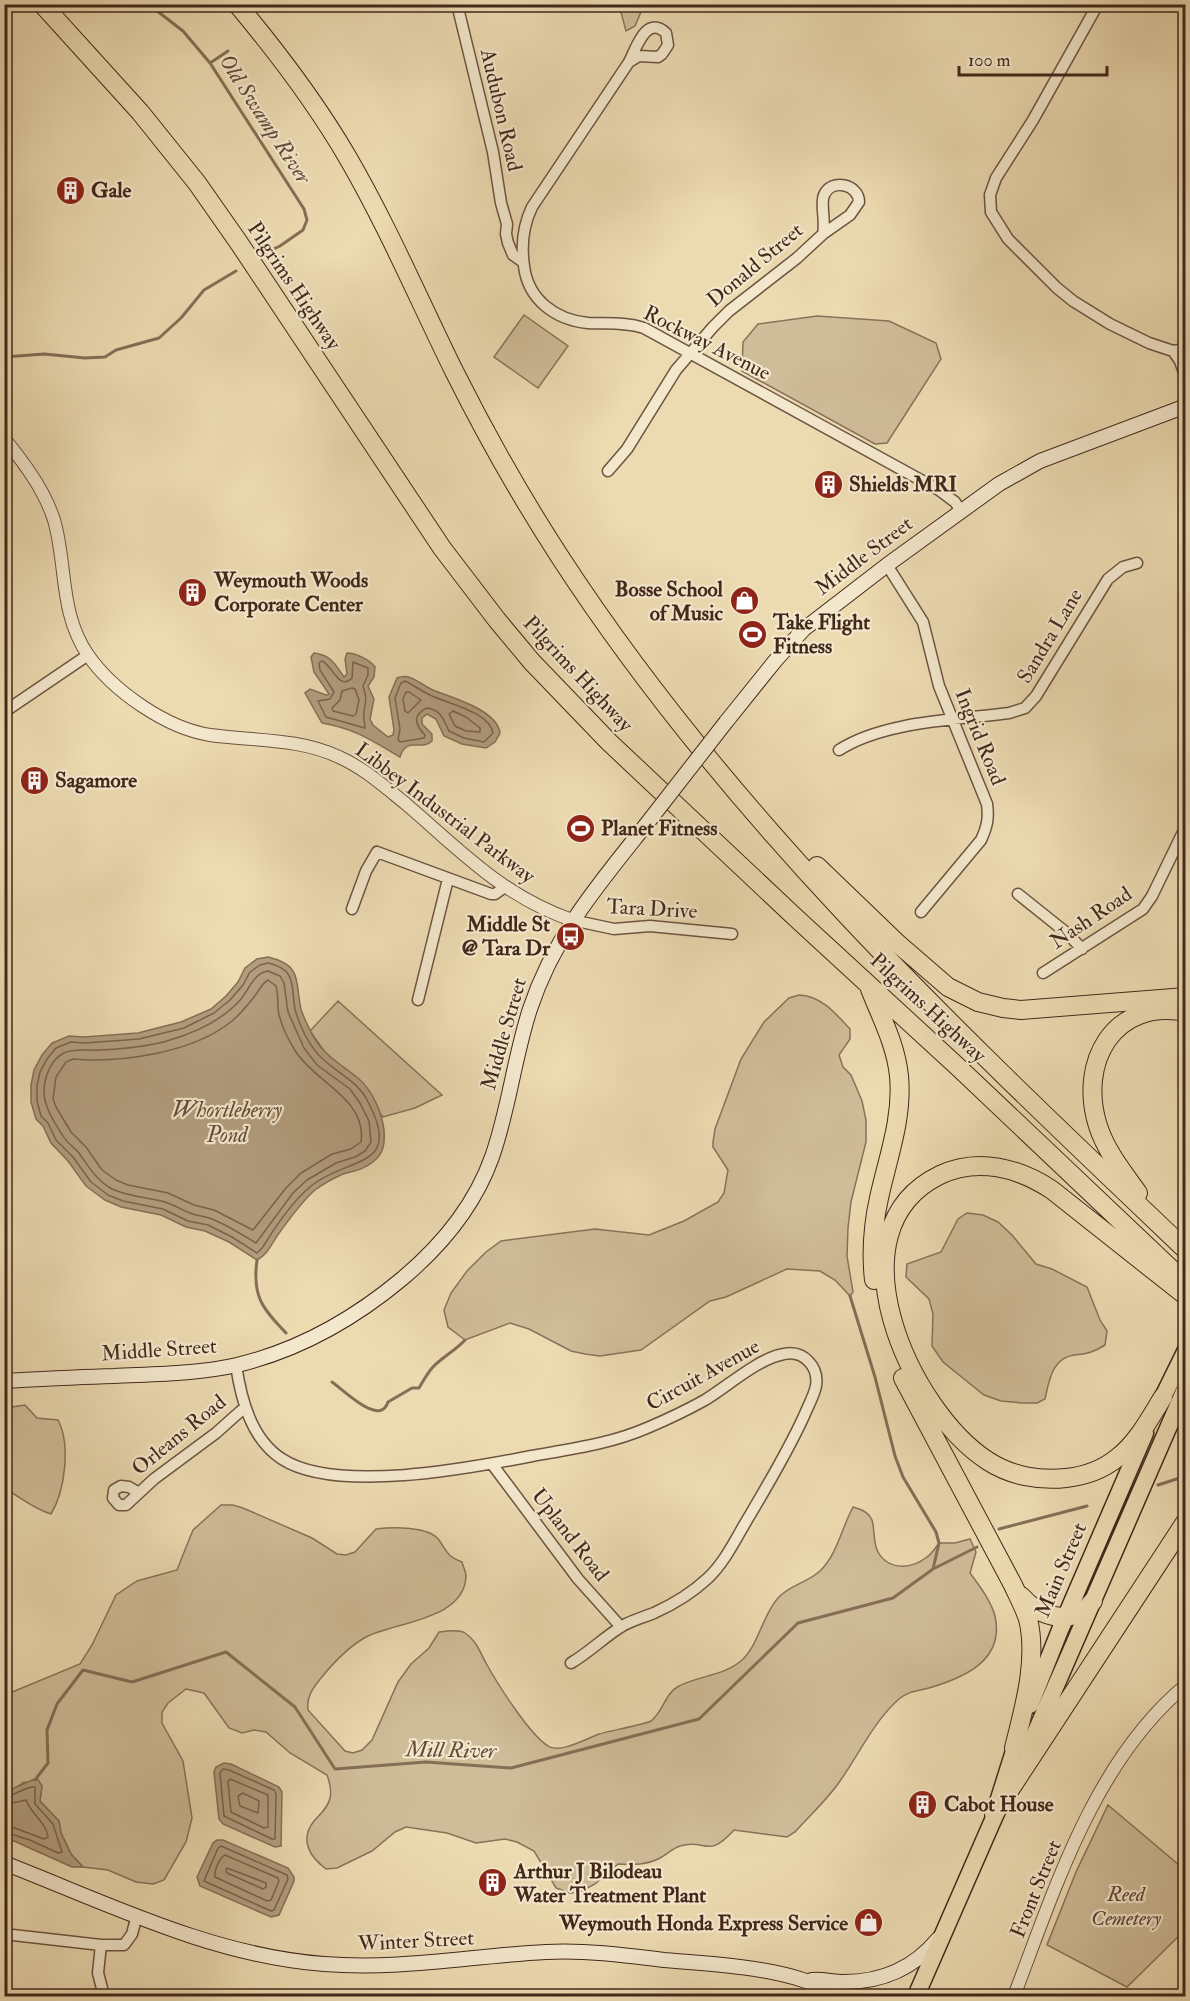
<svg xmlns="http://www.w3.org/2000/svg" width="1190" height="2001" font-family="'IM FELL Double Pica',serif">
<rect width="100%" height="100%" fill="#ecdab1"/>
<filter id="stains"><feTurbulence type="fractalNoise" baseFrequency=".00333" numOctaves="4"/><feColorMatrix values="0 0 0 0 .2 0 0 0 0 .09 0 0 0 0 .02 0 0 0 .5 -.17"/></filter>
<radialGradient id="worn" r=".72"><stop offset=".6" stop-color="#630" stop-opacity="0"/><stop offset="1" stop-color="#630" stop-opacity=".3"/></radialGradient>
<path fill="#cfbc98" stroke="#88725a" stroke-width="1.5" d="M619,5H644L635,26L626,31Z
M524,315L568,346L538,388L494,357Z
M817,316L889,321L936,343L941,359L887,443L875,444L742,371L743,342L758,324Z
M799,995C822,996 836,1014 850,1029V1039L839,1055L843,1067L851,1075L862,1101L866,1120V1142L851,1202L848,1228L847,1256L853,1292L850,1296L835,1280L820,1271L787,1269L726,1297L710,1301L641,1350L600,1356L585,1354L571,1351L529,1329L510,1323L465,1340L448,1327L444,1310L451,1293L467,1271L486,1252L501,1241L595,1229L649,1235L684,1221L718,1202L724,1193L728,1170L713,1147V1142L715,1129L741,1059L764,1022L789,998Z
M338,1001L442,1095L415,1108L383,1117L342,1067L327,1055L310,1031Z
M967,1213L983,1215L998,1222L1012,1235L1036,1264L1052,1269L1087,1287L1100,1320L1107,1331L1105,1345C1094,1352 1087,1354 1074,1355C1052,1358 1049,1381 1045,1399L1037,1403H1022L1001,1401L984,1395L943,1362L932,1346L933,1314L929,1299L906,1277L907,1264L941,1252L958,1219Z
M25,1405L37,1418L58,1420C71,1444 65,1491 51,1514C33,1509 21,1497 5,1489V1408Z
M221,1505H233L243,1508L312,1538L337,1554L346,1555L355,1552L376,1529C392,1527 429,1526 439,1540C448,1553 447,1556 462,1562C463,1566 466,1572 466,1576C465,1620 395,1622 366,1637C348,1647 334,1662 321,1678C313,1688 306,1697 308,1710L345,1751L353,1753L362,1750L372,1740L398,1682L411,1664L429,1648L439,1632C446,1631 459,1629 465,1633C476,1640 480,1652 486,1663C497,1683 529,1734 548,1746C559,1754 586,1739 599,1734C609,1731 646,1724 651,1721C663,1712 665,1693 679,1686C698,1676 726,1675 742,1660C759,1644 762,1616 778,1598C789,1585 807,1583 820,1571C837,1555 842,1527 853,1507C861,1509 869,1512 872,1520C875,1530 873,1543 878,1552C889,1571 912,1569 927,1557C932,1554 936,1547 939,1543H955L970,1539L976,1552L970,1573C979,1585 991,1601 995,1616C1005,1661 963,1678 929,1688C917,1691 909,1691 899,1699C874,1721 859,1754 840,1781C828,1799 810,1815 795,1832L787,1837L734,1830C707,1860 707,1838 680,1846C673,1848 666,1855 660,1858C647,1865 633,1865 618,1864L595,1884L580,1892L570,1893L556,1888L534,1851L517,1842L505,1839L476,1843L447,1833L406,1827L395,1832L372,1851L337,1868L326,1869C310,1857 299,1840 314,1821C320,1814 328,1808 330,1798C332,1790 330,1783 327,1775L290,1753L266,1732L254,1730L242,1733L229,1728L204,1693L186,1689L168,1703L162,1712V1723L183,1761L192,1818L186,1842L164,1880L153,1884L136,1882L108,1870L83,1867L71,1854L61,1833L59,1821L40,1801L42,1786L24,1782L14,1789L5,1792V1695L80,1664L92,1645L116,1595L137,1581L177,1570L193,1530Z
M1108,1805L1185,1870V1930L1127,1987L1047,1945L1076,1872Z"/>
<path fill="#b29d7e" stroke="#856e56" stroke-width="1.5" d="M314,653C331,655 335,664 344,677L347,674L345,659L347,653C356,653 370,660 375,667L374,677L368,686L374,699L370,719L373,725L388,737L393,735L394,730L389,697L397,678C411,672 422,686 435,691C453,698 497,710 500,733L495,742L486,748L462,744L444,736L436,719L427,714L422,718V724L432,734V741C421,752 407,735 400,757C371,740 356,729 322,723L305,693L310,689L326,695L329,694L314,672L311,657Z
M268,957C303,965 295,982 301,1009C303,1016 307,1024 310,1030C320,1053 339,1063 358,1078C372,1090 382,1112 384,1130C385,1144 384,1153 373,1162C363,1170 354,1171 343,1174C334,1178 323,1184 315,1190C302,1201 287,1222 277,1236C271,1245 267,1255 257,1260L229,1242L205,1231L186,1227L161,1215L121,1207L105,1200L86,1186L68,1161L51,1143L43,1126L36,1119L31,1102V1085L34,1070L42,1055L52,1043L69,1036L84,1037L138,1033L181,1022L211,1009L226,996L238,982L245,968L257,959Z
M224,1763L231,1764L279,1787L282,1792L281,1846L275,1847L223,1824L219,1819L214,1772L216,1767Z
M37,1778L42,1786L40,1801L59,1821L61,1833L71,1854L83,1867H72L5,1837V1792Z
M217,1840H223L288,1868L294,1877V1881L279,1915L271,1917L200,1886L197,1877L213,1843Z"/>
<g fill="none" stroke-linecap="round" stroke-linejoin="round">
<path stroke="#7a624c" stroke-width="1.5" d="M322,661C333,666 339,691 352,678L353,662L368,668V675L363,686C367,700 366,698 364,712C363,718 365,723 365,728L326,717L318,701L330,699L334,692L320,670L319,663Z
M405,681C414,685 421,691 430,695C446,703 490,712 493,733L484,742L464,738L449,731C443,719 441,710 427,708C412,715 415,725 425,735L424,738L400,742L398,739L400,729L395,698L401,683Z
M352,688L355,689L359,700L356,714L353,716L333,711L332,708L340,700L342,691Z
M406,692H409L421,700L408,713L405,711L403,699Z
M453,711L466,717L480,728V732L466,731L455,726L449,714Z
M268,963C297,969 291,987 295,1009C297,1017 301,1027 305,1035C310,1044 316,1054 324,1060C339,1074 358,1082 367,1100C405,1170 347,1156 311,1186C293,1201 275,1227 263,1247L257,1253L232,1237L208,1225L188,1221L163,1209L123,1201L108,1195L91,1182L73,1157L56,1140L48,1123L41,1116L37,1101V1086L40,1072L47,1059L56,1048L71,1042L85,1043L139,1039L184,1028L214,1013L230,1000L243,985L250,972L260,965Z
M268,971L280,976L284,983L288,1012L304,1048L317,1065L350,1089L360,1103L369,1121L371,1142L365,1151L355,1157L336,1163L307,1180L293,1193L256,1243C241,1234 227,1225 212,1219C205,1216 197,1216 190,1213C182,1210 174,1205 165,1202C148,1197 129,1197 112,1189C96,1180 89,1167 79,1153C74,1147 67,1143 63,1136C55,1123 44,1108 44,1091C44,1078 51,1059 64,1053C75,1048 88,1051 100,1050C122,1049 145,1047 167,1041C195,1033 222,1021 241,999C249,989 254,973 268,971Z
M268,980L276,986C278,994 278,1002 278,1009C280,1023 289,1041 296,1052C316,1083 367,1099 361,1142L351,1149L332,1154L301,1173L286,1188L253,1230L214,1210L194,1205L168,1193L128,1185L116,1180L102,1170L86,1147L71,1132L56,1107L53,1099L56,1077L66,1062L73,1059C121,1063 193,1053 232,1021C240,1014 247,1006 254,997C259,991 261,984 268,980Z
M223,1769L229,1770L274,1790L276,1794L275,1839H272L224,1816L220,1773Z
M230,1779L268,1795V1827L264,1828L231,1812L228,1782Z
M243,1793L259,1801L258,1813L240,1806L238,1796Z
M4,1797C16,1796 24,1786 35,1787V1804L53,1824L62,1852L58,1853L30,1840L4,1832
M4,1805L26,1800C31,1814 46,1822 48,1837L44,1839L4,1824
M221,1846L287,1875L288,1879L274,1910L271,1911L204,1881L218,1848Z
M225,1855L278,1878L279,1881L271,1900L267,1901L215,1877C214,1871 219,1858 225,1855Z
M227,1868L266,1883V1887L263,1889L227,1873L226,1870Z"/>
<path stroke="#856e56" stroke-width="3" d="M148,4L183,31L210,63L304,209L307,220L303,230L280,246L265,253
M278,5L279,4
M210,63L228,51
M4,357L44,354L85,358L105,357L116,350L159,338L181,318L204,290L236,271
M257,1260C252,1296 262,1308 286,1333
M850,1296L875,1377L895,1456L903,1477L936,1532L939,1543L933,1569
M332,1382C345,1391 380,1427 388,1402L412,1388H419C423,1381 427,1374 432,1368C442,1357 455,1351 465,1340
M1158,1485L1186,1476
M999,1529L1087,1506
M35,1780L48,1763L47,1730L57,1704L83,1670L132,1682L226,1652L295,1707L335,1769L426,1762L511,1768L699,1719L798,1623L893,1598L933,1569L977,1547"/>
<defs>
<path id="minor" d="M457,4L493,152L501,203L507,224L506,234L508,243L513,255L523,262
M1098,4L1033,120L996,178L990,195L991,212L1008,239L1057,288L1073,301L1110,324L1149,343L1173,351L1186,349
M629,62C636,49 646,14 666,33L668,45L662,54L658,57L639,56L629,62L532,207C523,226 521,246 524,266C528,300 556,320 588,323C607,324 625,322 644,328L939,490L955,502L961,511
M1173,351L1180,361L1186,379
M608,471L627,449L676,370L713,327L729,311L797,258L823,234L850,215L859,202C859,184 831,178 824,195C820,204 826,221 823,234
M887,565L923,622L939,686L987,804C989,818 987,827 981,840L921,912
M4,712L88,655
M839,750C884,721 956,720 1009,713L1025,708L1036,696L1108,579L1123,567L1137,563
M1018,894L1068,934L1082,949
M352,909L366,871L377,852L491,894H495L505,887
M572,920L614,929L650,926L732,934
M1043,973L1143,909L1152,896L1186,826
M418,1000L448,879
M236,1365C241,1399 251,1439 282,1459C336,1494 471,1468 532,1456C571,1449 610,1444 647,1428C666,1420 687,1410 705,1400C728,1386 759,1358 784,1354C804,1350 819,1367 816,1386C814,1396 808,1406 804,1416C788,1451 769,1483 750,1515C737,1536 726,1561 708,1578C692,1593 674,1604 654,1613C644,1617 633,1620 624,1625C605,1636 590,1652 571,1663
M492,1464L578,1579L621,1627
M139,1493L129,1487L121,1486L114,1490L113,1498L119,1505H126L154,1479L216,1433L244,1408
M4,1934L101,1945H124L132,1934L137,1915
M101,1945L98,1973L104,1996"/>
<path id="tertiary" d="M4,438C24,463 44,489 54,520C67,564 59,613 88,655C113,691 166,728 210,735C253,741 299,738 339,757C364,768 385,787 406,804C460,850 502,896 572,920
M1014,1996C1055,1889 1094,1761 1186,1685"/>
<path id="secondary" d="M726,722L775,661L804,629L887,565L999,484L1040,461L1186,406
M4,1381C41,1379 77,1377 114,1376C154,1374 197,1374 237,1365C300,1350 354,1319 403,1278C442,1245 475,1205 492,1157C509,1109 514,1058 530,1009C554,936 598,885 645,826
M4,1863C107,1903 213,1956 324,1964C399,1970 471,1956 546,1952C585,1950 624,1955 664,1960C710,1964 759,1966 803,1980C816,1984 828,1991 840,1996
M812,1980C823,1979 833,1982 844,1982C882,1982 914,1968 938,1939"/>
<path id="primary" d="M1158,1407L1186,1350
M1030,1705L1060,1630L1145,1433
M1027,1752L1186,1387
M997,1805L1019,1735
M916,1996L1000,1804"/>
<path id="motorway" d="M42,4L140,112L197,183L239,243L442,548L497,620L532,662L609,742L796,918L958,1067L1186,1283
M237,4C278,53 316,103 348,158C388,227 419,300 454,371C486,435 521,497 560,557C731,820 960,1035 1186,1250
M817,866L896,942L948,987L978,1002L1003,1008L1021,1010L1186,997
M870,989C881,1017 896,1045 899,1076C903,1118 888,1157 879,1198C873,1225 871,1253 874,1280
M1138,1193C1123,1172 1106,1151 1098,1126C1078,1063 1113,998 1186,1012
M903,1378L1013,1585C1018,1596 1024,1607 1028,1619C1038,1660 1024,1708 1014,1748
M1163,1397C1150,1418 1137,1443 1117,1458C1102,1470 1085,1476 1066,1478C1040,1481 1011,1476 988,1461C910,1411 827,1230 940,1175C978,1157 1019,1168 1052,1190L1186,1296
M1021,1596C1040,1618 1074,1627 1093,1601
M994,1814L1186,1521"/>
</defs>
<use href="#minor" stroke="#6c5440" stroke-width="13"/>
<use href="#tertiary" stroke="#6c5440" stroke-width="14"/>
<use href="#secondary" stroke="#42281b" stroke-width="16"/>
<use href="#primary" stroke="#42281b" stroke-width="19"/>
<use href="#motorway" stroke="#42281b" stroke-width="20"/>
<use href="#minor" stroke="#f3e7cc" stroke-width="10"/>
<use href="#tertiary" stroke="#f3e7cc" stroke-width="12"/>
<use href="#secondary" stroke="#f3e7cc" stroke-width="14"/>
<use href="#primary" stroke="#ecdab1" stroke-width="16"/>
<use href="#motorway" stroke="#ecdab1" stroke-width="18"/>
<defs>
<path id="secondary-bridge" d="M645,826L726,722"/>
</defs>
<use href="#secondary-bridge" stroke="#42281b" stroke-width="16" stroke-linecap="butt"/>
<use href="#secondary-bridge" stroke="#f3e7cc" stroke-width="14"/>
</g>
<defs>
<symbol id="building-disc" viewBox="-11 -11 22 22"><circle r="9.5" fill="#8f2418" stroke="#f3e7cc"/><path d="M-4-6H4V6H1V3H-1V6H-4ZM-2.5-4.3h1.7v1.8h-1.7ZM.8-4.3h1.7v1.8H.8ZM-2.5-1h1.7V.8h-1.7ZM.8-1h1.7V.8H.8Z" fill="#fff"/></symbol>
<symbol id="shop-disc" viewBox="-11 -11 22 22"><circle r="9.5" fill="#8f2418" stroke="#f3e7cc"/><path d="M-5-2.5h2.3a2.7 3.5 0 0 1 5.4 0H5L5.5 6h-11ZM-1.5-2.5h3a1.5 2.3 0 0 0-3 0Z" fill="#fff"/></symbol>
<symbol id="stadium-disc" viewBox="-11 -11 22 22"><circle r="9.5" fill="#8f2418" stroke="#f3e7cc"/><path d="M0-5a6.5 5 0 1 0 0 10a6.5 5 0 1 0 0-10ZM-3.5-1.8h7v3.6h-7Z" fill="#fff"/></symbol>
<symbol id="bus-disc" viewBox="-11 -11 22 22"><circle r="9.5" fill="#8f2418" stroke="#f3e7cc"/><path d="M-5-6H5V4H4V6H2V4H-2V6H-4V4H-5ZM-3.5-4V0h7V-4ZM-3.5 1.2v1.5H-2V1.2ZM2 1.2v1.5H3.5V1.2Z" fill="#fff"/></symbol>
</defs>
<g fill-rule="evenodd">
<use href="#building-disc" x="54" y="174" width="33" height="33"/>
<use href="#building-disc" x="812" y="468" width="33" height="33"/>
<use href="#building-disc" x="176" y="576" width="33" height="33"/>
<use href="#shop-disc" x="728" y="584" width="33" height="33"/>
<use href="#stadium-disc" x="736" y="618" width="33" height="33"/>
<use href="#building-disc" x="18" y="764" width="33" height="33"/>
<use href="#stadium-disc" x="564" y="812" width="33" height="33"/>
<use href="#bus-disc" x="554" y="920" width="33" height="33"/>
<use href="#building-disc" x="906" y="1788" width="33" height="33"/>
<use href="#building-disc" x="476" y="1866" width="33" height="33"/>
<use href="#shop-disc" x="852" y="1906" width="33" height="33"/>
</g>
<g text-anchor="middle" dominant-baseline="central" stroke-width="4.5" stroke-linejoin="round" paint-order="stroke">
<g font-size="21" fill="#42281b" stroke="#f3e7cc">
<text transform="translate(501 110) rotate(77)">Audubon Road</text>
<text transform="translate(755 265) rotate(-40)">Donald Street</text>
<text transform="translate(294 286) rotate(56)">Pilgrims Highway</text>
<text transform="translate(707 343) rotate(27)">Rockway Avenue</text>
<text transform="translate(864 556) rotate(-37)">Middle Street</text>
<text transform="translate(1050 636) rotate(-59)">Sandra Lane</text>
<text transform="translate(578 674) rotate(47)">Pilgrims Highway</text>
<text transform="translate(980 737) rotate(68)">Ingrid Road</text>
<text transform="translate(445 813) rotate(37)">Libbey Industrial Parkway</text>
<text transform="translate(652 909) rotate(3)">Tara Drive</text>
<text transform="translate(1091 918) rotate(-34)">Nash Road</text>
<text transform="translate(928 1008) rotate(43)">Pilgrims Highway</text>
<text transform="translate(504 1034) rotate(-74)">Middle Street</text>
<text transform="translate(159 1350) rotate(-4)">Middle Street</text>
<text transform="translate(703 1375) rotate(-29)">Circuit Avenue</text>
<text transform="translate(179 1435) rotate(-39)">Orleans Road</text>
<text transform="translate(570 1535) rotate(52)">Upland Road</text>
<text transform="translate(1061 1570) rotate(-67)">Main Street</text>
<text transform="translate(1036 1889) rotate(-68)">Front Street</text>
<text transform="translate(416 1941) rotate(-3)">Winter Street</text>
</g>
<g font-size="21" font-weight="bold" fill="#42281b" stroke="#f3e7cc" text-anchor="start">
<text x="91" y="190">Gale</text>
<text x="849" y="484">Shields MRI</text>
<text x="214" y="580">Weymouth Woods<tspan x="214" dy="24">Corporate Center</tspan></text>
<text x="723" y="589" text-anchor="end">Bosse School<tspan x="723" dy="24">of Music</tspan></text>
<text x="773" y="622">Take Flight<tspan x="773" dy="24">Fitness</tspan></text>
<text x="55" y="780">Sagamore</text>
<text x="601" y="828">Planet Fitness</text>
<text x="550" y="924" text-anchor="end">Middle St<tspan x="550" dy="24">@ Tara Dr</tspan></text>
<text x="944" y="1804">Cabot House</text>
<text x="514" y="1871">Arthur J Bilodeau<tspan x="514" dy="24">Water Treatment Plant</tspan></text>
<text x="848" y="1923" text-anchor="end">Weymouth Honda Express Service</text>
</g>
<g font-size="21" font-style="italic" fill="#5e4634" stroke="#f3e7cc">
<text x="1126" y="1894">Reed<tspan x="1126" dy="24">Cemetery</tspan></text>
</g>
<g font-size="22" font-style="italic" fill="#644b39" stroke="#f3e7cc">
<text transform="translate(265 119) rotate(57)">Old Swamp River</text>
<text x="227" y="1110">Whortleberry<tspan x="227" dy="25">Pond</tspan></text>
<text transform="translate(451 1750) rotate(1)">Mill River</text>
</g>
</g>
<rect width="1190" height="2001" fill="none" stroke="#ecdab1" stroke-width="24"/>
<rect x="6" y="6" width="1178" height="1989" fill="none" stroke="#42281b" stroke-width="3"/>
<rect x="12" y="12" width="1166" height="1977" fill="none" stroke="#42281b" stroke-width="1.5"/>
<path d="M959 66v9h148v-9" fill="none" stroke="#42281b" stroke-width="3"/>
<text x="968" y="66" font-size="18" fill="#42281b" stroke="#f3e7cc" stroke-width="4.5" paint-order="stroke">100 m</text>
<rect width="100%" height="100%" filter="url(#stains)"/>
<rect width="100%" height="100%" fill="url(#worn)"/>
</svg>
